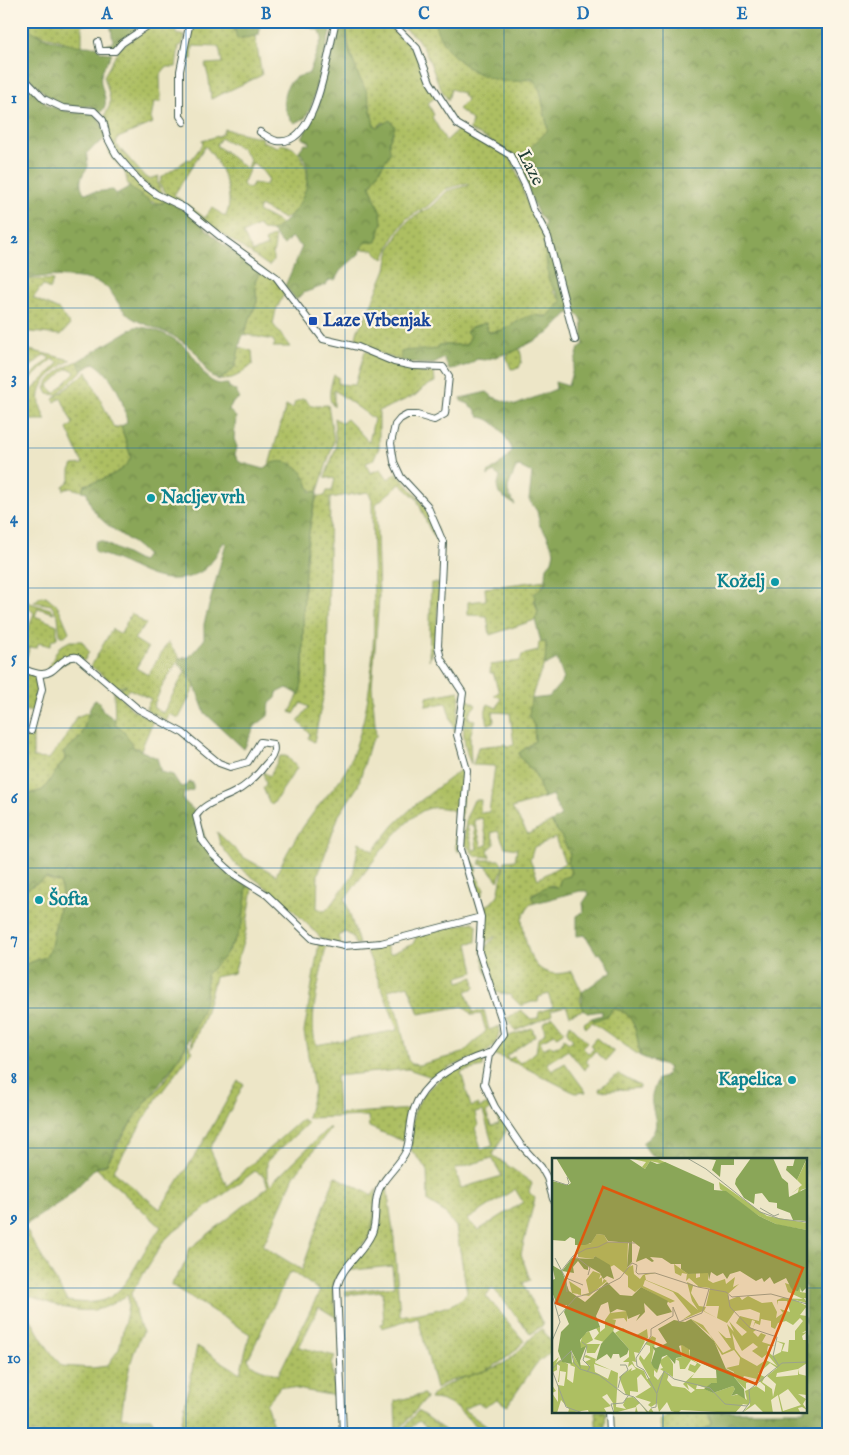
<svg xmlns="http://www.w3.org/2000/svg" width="849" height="1455" font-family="'IM FELL English',serif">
<defs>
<pattern id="grass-dots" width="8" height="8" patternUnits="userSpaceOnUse" patternTransform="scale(1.25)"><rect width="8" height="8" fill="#adbf62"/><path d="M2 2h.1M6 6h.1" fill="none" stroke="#8c9c52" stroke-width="1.8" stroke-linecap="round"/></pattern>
<pattern id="forest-crowns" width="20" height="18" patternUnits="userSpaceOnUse" patternTransform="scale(1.25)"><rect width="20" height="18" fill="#8aa658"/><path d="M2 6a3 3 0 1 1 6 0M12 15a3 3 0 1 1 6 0" fill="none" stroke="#70884a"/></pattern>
</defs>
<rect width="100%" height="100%" fill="#fcf5e5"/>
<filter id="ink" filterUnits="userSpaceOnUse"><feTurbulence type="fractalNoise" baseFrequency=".02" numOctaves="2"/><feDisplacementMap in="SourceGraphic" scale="10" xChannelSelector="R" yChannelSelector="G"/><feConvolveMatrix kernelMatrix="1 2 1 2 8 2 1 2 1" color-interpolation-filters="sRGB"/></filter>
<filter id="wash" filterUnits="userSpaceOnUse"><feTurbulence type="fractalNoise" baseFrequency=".0096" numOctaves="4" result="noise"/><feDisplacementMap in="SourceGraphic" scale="20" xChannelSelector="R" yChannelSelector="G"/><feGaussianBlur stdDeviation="1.12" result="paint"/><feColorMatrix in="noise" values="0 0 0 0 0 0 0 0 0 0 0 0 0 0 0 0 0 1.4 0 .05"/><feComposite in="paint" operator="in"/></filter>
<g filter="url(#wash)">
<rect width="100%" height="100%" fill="#ede6c7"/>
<path fill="url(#grass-dots)" stroke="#667e4b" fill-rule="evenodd" d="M31,21H93V24L82,25V46H78L33,32L30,29Z
M196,21H228L240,39L248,35L255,36L262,75L211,99L209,79L205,64L222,63L219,47L193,46L192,59L184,60Z
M349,21H388L414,46L436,97L428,103L434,115L432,117L446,141L460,128L503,151L513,162L529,207L543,226L554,292L562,301L549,316H531L502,330L488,332L486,323L471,327L467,332L471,336L466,345H440L437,349L415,352L406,350L401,361L359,345L356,336L358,330L371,305L386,269L390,249L401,230L409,220L434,205L447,191L469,185L467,183L446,189L428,206L406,219L394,237L384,259L373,250L362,249L365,242H373L379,237L381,214L370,186L387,157L389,141L394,131L383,122L377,127L371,120C373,102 365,92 358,76C351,58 347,42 346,23Z
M393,21H434L443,41L459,61L470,68L492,78L534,80L540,90L548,130L529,149L518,167C506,146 490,141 470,130L472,120L458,109L467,100L462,93L451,89L448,100C434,82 432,58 418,40C412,33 401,27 393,21Z
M154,24H175L176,34L185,36L182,45L179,46L176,67H166L160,75L161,102H154L151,119L153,123L118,138L116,144L145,177L149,179L159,176L157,183L164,196C138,179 107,150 105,117C105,112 110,108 110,103C110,94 106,85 104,76L120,48Z
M225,129L263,138L262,141L278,147L281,144C310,148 313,184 299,207C296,212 289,216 284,219L260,206L258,211L282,224L272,231L262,230L259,225L243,234L253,252L267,246L265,241L274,236C277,245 272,252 273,261L269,266L169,197L159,184L162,177L188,159L191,160L203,144L202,141L221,135ZM221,138L241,148L250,159L247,169L216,145ZM205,146C220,161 237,197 225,217L212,207L205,218L174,195ZM252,163L260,168L269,180L266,185L253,183L251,188H246L243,184Z
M109,145L118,160L165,200L163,203C154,205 133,194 129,186C126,182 127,176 124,171C118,163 107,157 109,145Z
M262,269L273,277L285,292L276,310L273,324L290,347H273L275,344L273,340L243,334L257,302L255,281Z
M32,279L53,280L50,290L43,285L33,298L59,310L70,325L61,335L21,331V282Z
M239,347L252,351L253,364C243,373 233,380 220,380L235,367Z
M21,348L71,360C46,375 30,391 46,420H21V388L32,390L59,363L52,359L21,388V385L50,358L44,355L21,375Z
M519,348C522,356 523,360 519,368L511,369L506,356Z
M365,351L417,368L419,373H434L435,382L424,387L416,395L379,411V448L373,460L366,463L370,473L381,469L388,479L397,473C417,496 442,520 440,553L439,544L429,528L417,499L400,484L376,504L379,598L372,686L376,736L370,744L358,786L339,815L318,874L317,908L325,911L329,907L353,875L359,842L373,851L394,825L415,805L464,767L459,852L456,850L454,811C445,808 436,806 427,809C402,817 362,877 345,899L359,944H355L352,936L345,932L339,936L341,945L322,939L284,901L235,864L220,844L217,832L243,857L276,875C286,854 297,834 311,816C323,798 340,784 349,764C384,683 372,586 372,500L368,492L330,498L327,678L314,742L308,738L310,734L298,721L309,707L301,703L294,714L290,712C308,681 303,659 303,626C304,583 305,537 317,496H325L327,491H332L335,479L325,477L336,447L334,418L342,423L347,419L369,442L374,419L334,390V407C326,398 331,385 334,375L338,377V384L355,385Z
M78,361L82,371L57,395L48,394L45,388C51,375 65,366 78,361ZM66,369L73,370L75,373L55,393L48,386Z
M87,372L114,428L121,426L131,457C125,473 99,481 84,485L82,491L70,488L64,490L63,486L70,481V470L73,465L83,464L67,429L73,424L61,398L55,402L53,399Z
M302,399H305L311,406L328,405L334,441L318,491L314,492L309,488L307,481L269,465L286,406L293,408L295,402Z
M546,580L534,600L538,612L535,620L490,635L487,616L468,615V602L486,600L485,588Z
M431,583H439V586L436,587L439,591L436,637L429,661Z
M21,594L30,603L51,609L54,613L38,608L35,616L57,625V638L52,640L50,646L39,643L36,648L30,647L25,661L21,660V638H25L34,613L21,601Z
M46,596L58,606L69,632L65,636H60L58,616L51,605L34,602L40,597Z
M131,613L146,624L134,639L148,648L136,668L148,675L168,642L180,658L163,684L153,707L163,713L186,670L195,686L179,718L169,714L166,722L157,715L151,714L146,708L151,699L129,689L123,696L119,689L127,685L117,687L91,666L112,629L121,634Z
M70,641H82L89,652L84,661L78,657L46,672L59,647Z
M539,642H546C545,648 547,660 544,665C539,677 533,689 531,703C529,719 537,726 535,741L519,753L520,757L535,774L544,798L512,808L528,834L551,822L561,836L570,854L568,863L571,873L570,876L561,878L558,887L551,885L532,894L535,903L529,905L522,919C526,950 533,984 572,971L582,992L580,1000L585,1009L570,1015L566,1006L551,1010L552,1015L515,1031L507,1018L521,1010L531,1019L538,1018L539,1012L553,1007L548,994L539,997L538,1002H532L521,1006L510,995L495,992C487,973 473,952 495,938V936L484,944L481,954L482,924L486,918L482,908L491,903L498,895L505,861L515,860L517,849L505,847L498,831L491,833L495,844L488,850L490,857L475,856L464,843L466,818L474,800H481L480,813L489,812L495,766L473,765L478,747L505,744L506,746L514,745L510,713L493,712L494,722L488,724C486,716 484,711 488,704L497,708L501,698L494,695L499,692L493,673H490L491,665L520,661L522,655L538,651ZM482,818L488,844L482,847L474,820ZM474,825L477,849L473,850L467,826ZM555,838L565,863L538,879L530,860L534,847Z
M21,669L36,676L41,686L34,712L21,710Z
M114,690L133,710L153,721L141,750L133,747L124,731L115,725Z
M459,691L460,697L455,732L446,703L426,706L427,697Z
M466,698L476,705L469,713V719L475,720L470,736L471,764C461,742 463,722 466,698Z
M89,712L81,737L64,752L65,759L43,790L29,794L22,789V782L26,777L21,760V741L26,735H33V758L49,759L65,738L76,717Z
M280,756H287L297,768L273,804H270L263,788L266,784L263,772L270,776Z
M464,848L477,867L475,874L484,889L481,897L483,903Z
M481,860H500L503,867L498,881L486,866L479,864Z
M46,878L60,883L62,894L50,951L45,957L21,966V892Z
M247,885L253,888L245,935L234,973L215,977L205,1014L192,1047L191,1036L206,995V975C212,968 219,962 225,955C242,933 244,911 247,885Z
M473,922L477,925L476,942L468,943L474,972L458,977L459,982L474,977L475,988L466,991L473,1012L484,1010L489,1030L500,1026C499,1035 496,1046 488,1051C470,1062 453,1062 435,1078L408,1069L336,1076L338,1114L412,1109L406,1138L403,1141L369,1127L368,1116L307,1118L314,1090L304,1032L319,943L326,945C322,976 307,1015 316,1045L398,1030L365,946L385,944L390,954L413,944L417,935ZM408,985L419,1014L463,1006L472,1015L481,1014L486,1031L463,1053L419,1065L412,1064L408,1060L399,1018L388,990Z
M611,1009C636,1009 637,1036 640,1056L592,1022L586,1028L584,1023L592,1018L594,1021Z
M553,1017L564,1031L557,1036L555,1034L540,1041L543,1049L551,1045L553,1048L561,1044L564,1038L568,1043L573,1040L567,1032L570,1024L587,1042L582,1047L588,1053L594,1049L590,1045L596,1038L614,1052L606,1061L595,1051L586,1061L589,1065L584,1070L568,1050L547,1063L552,1071L565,1063L586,1092L575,1093L520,1065L493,1054L506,1037L532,1028L535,1036L506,1056L509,1059L514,1057L520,1063L536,1052L538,1039L545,1033L543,1023Z
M188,1043L192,1052L157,1098L113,1171L160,1209L201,1146L238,1081L244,1084L210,1149L227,1186L302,1119L308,1123L267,1161V1177L270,1185L328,1128H331L294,1176L263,1246L302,1270L335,1176L372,1195L377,1189L373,1223L368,1239L337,1276L333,1287L337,1318L319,1307L299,1347L335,1356L332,1364L335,1396L281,1386L266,1404L276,1434H200L181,1425L197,1346L240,1373L250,1334L171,1285L186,1262L188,1250L268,1187L264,1176L255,1171L171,1234L163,1242L131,1294L137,1319L143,1332C128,1360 125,1388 121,1418H151L160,1434H27L23,1356L21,1355V1276L24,1249L21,1228L24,1226L67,1301C111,1307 119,1295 140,1259C146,1248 154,1237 161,1227L96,1168L106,1165L137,1113L164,1082ZM293,1272L320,1291L278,1375C268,1370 252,1370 248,1359L289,1273ZM27,1295C50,1303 78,1316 103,1308C111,1305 120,1299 128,1295V1307L119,1349L107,1366L92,1368L62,1366C48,1351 27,1318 24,1298Z
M485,1056L483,1067L461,1072L471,1107L478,1104L479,1108L488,1104L490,1110L486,1113L491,1126L499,1124L497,1114L508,1127L493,1155L532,1183L529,1192L535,1198L521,1254L530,1280L523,1283L543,1325L531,1334L492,1287L486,1296L524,1341C509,1359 491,1370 468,1376C456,1379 446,1381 436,1389L418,1317L382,1328L381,1324L384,1323L382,1291L346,1295L345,1292L394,1286L392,1266L345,1271L368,1243L377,1202L386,1180L394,1238L400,1316C418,1313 459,1309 467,1292L456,1227L444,1212L428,1202L427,1169L410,1149C411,1138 411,1124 414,1114C424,1081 456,1069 485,1056ZM483,1111L493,1146L481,1149L475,1128L478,1126L475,1113ZM492,1158L502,1176L461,1188L455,1169ZM515,1189L523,1202L479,1230L467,1220Z
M618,1074L640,1086V1088L600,1091L599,1089Z
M542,1329L553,1344V1350L536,1364L507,1406L497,1399L484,1406L478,1403L463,1409L497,1434C472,1434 460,1398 430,1399C438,1382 479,1374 498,1366C516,1359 526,1340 542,1329Z
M424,1394L426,1398L396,1434L395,1401Z
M418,1411L450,1434H433L419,1421L404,1434H399Z
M595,1411H606L605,1426L607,1434H597Z
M673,1411H706L709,1415L711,1424C702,1435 676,1434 663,1434L659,1421Z"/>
<path fill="url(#forest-crowns)" stroke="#547246" d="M21,21H31L30,29C41,40 81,48 96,46L102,52L112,53C109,60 102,68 101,75C98,89 113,101 100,113L91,106C48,109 51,95 21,72Z
M110,21H148L149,24L116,48H104L103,46L113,42Z
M228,21H263L260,23L259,35C255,36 239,39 237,39L235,30Z
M302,21H333L311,108L305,118L294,123C282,111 279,89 295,78C300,75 305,76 309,73L322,38L320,31L306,26Z
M338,21L346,23L348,47L359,77L367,92L374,125L377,127L390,120L395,127L389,141L390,153L370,186L381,214L382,222L377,242H365L359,254L340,271L335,280H329L326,285L303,293L296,300L285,286L302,247L291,237L284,245L282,244L272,231C296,218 322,177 299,151L305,143L308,145L310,142L302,138L317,108Z
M434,21H828V1434H689L708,1427L711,1424L710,1415L706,1411H805V1159H662L650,1154L643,1144V1142C667,1127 649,1114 652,1095C653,1089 656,1084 658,1079L665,1077L669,1068L640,1056C637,1037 636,1009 612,1009L609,1015L594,1021L592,1018L602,1015V1011L587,1013L582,1006V992L612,971L600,953L597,954L585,935L577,936V916L584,911L583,903L589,894L587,891H580L535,903L531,896L547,886L558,887L561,878L570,876L571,873L568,863L570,854L561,836L551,822L561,816L552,795L544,798L535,774L520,757L519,753L535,741L534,726L529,716L531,699L549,697L564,679L557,659L545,665L546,642H541L535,620L538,612L534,594L545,585L547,567L552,561L554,551L547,535L540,526L537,511L529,500L532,473L520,467L516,468L508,487V493L515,505L499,494L497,487L500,477L494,472L488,476V473L504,461L511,452V447C504,434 495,418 479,417L474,407L471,408L469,404L461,401V398L487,392L493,397L516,405L556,389L555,382L568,386L579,348L584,344C579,331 589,320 573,312L567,314L549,333L515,351L485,360L477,359L468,365L449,370L444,358L434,364H419L401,361V352C408,349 426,351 437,349L439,345H466L471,336L466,332L471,327L486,323L488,332C505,334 515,320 530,316C536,314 542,317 547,317L562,301L549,281L543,235L545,222L538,214L518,167L529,149L548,130L540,90L534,80L530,78C492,92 443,60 434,21Z
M21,78L49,106L73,113L88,112L94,114L98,117L107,137C101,143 92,146 87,153L88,167C81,176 78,182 84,193L113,190L116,194L129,187L153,204L163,203L165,200L185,210L223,244L262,269L255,281L257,302L241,340L235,367L220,380C203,376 204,359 193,350C175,334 161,331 140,322C119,313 119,299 106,287C91,274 40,275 21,280Z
M135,327C151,326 175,337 187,349C202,363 203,387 228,384L229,387L236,391L239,398L232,403L229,410L236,417L234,439L237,447L235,455L239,462L264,469C277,456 296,461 305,477C308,482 308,487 311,492L318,491C305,534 304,582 303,626C303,650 304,672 300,695L287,688L277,693L276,698L270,703L268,716L255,726L244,749L205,713L192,678L178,663L180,658L189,657L204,640V624L226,543L224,542C218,550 213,562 206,568C202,572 194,575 189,577C152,587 130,560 96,553L94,547L96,541H101L141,562L146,555C127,533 92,525 87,492L82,491L84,485C99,481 125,473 131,457L121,426L127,423C124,400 114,376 94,363L82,371L78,361Z
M95,700L100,702L102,710L115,720V725L124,731L133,747L157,758L161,772L173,775L180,786L184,787L190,782L193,783V790L184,793L183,800L198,814L209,851L247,885L243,922L237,936L223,958L206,975C206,982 207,988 206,994C205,1005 199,1017 195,1027C173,1078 129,1114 106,1165H101L96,1168L66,1198L21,1228V966L45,957L50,951L62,894L60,883L46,878L21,892V760L28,772L22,782V789L29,794L43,790L65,759L64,752L81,737L91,705Z"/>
</g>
<g filter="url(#ink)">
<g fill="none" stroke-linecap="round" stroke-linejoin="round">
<defs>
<path id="street" d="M390,21L417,48L430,82L457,124L510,155L525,185L533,209L548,237L575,340
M98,42L100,51H115L122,43L155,21
M21,75L44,99L63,108L94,111L103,120L107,137L116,154L140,182L156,194L185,208L227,242L276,277L323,339L358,347L394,362L413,366L443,367L449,376L445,414L434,420L417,415H407L400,419L395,425L391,443L394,462L401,477L427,505L443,542L438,646L441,659L463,693L457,735L467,770L461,849L481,917L479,952L502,1021L504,1034L489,1055L484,1084L495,1107L520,1144L541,1167L547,1178L553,1199
M184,122L180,116V71L190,21
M260,132C265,135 272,140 277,141C318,148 328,48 336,21
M21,668C27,670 35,674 41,674C56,675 60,655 77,657L138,709L183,733L219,763L230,767L248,762L260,742L273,744C276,752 272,758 266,764C257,776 248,785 235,792C221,800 205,802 196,816L202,840L213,855L235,875L267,895L313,939L344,946L381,943L481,917
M31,731L42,689L39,674
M608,1411L609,1434
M343,1434L337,1287C342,1265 363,1254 372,1233C377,1222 374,1208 377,1196C381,1178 399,1167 406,1151C411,1138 409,1122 414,1109C424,1078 463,1061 491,1052"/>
</defs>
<use href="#street" stroke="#3e564a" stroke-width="8"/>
<use href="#street" stroke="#fff" stroke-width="6"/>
</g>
</g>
<path fill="none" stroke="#1f6fb2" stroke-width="1" stroke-opacity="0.55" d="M186,21V1434M345,21V1434M504,21V1434M663,21V1159M21,168H828M21,308H828M21,448H828M21,588H828M21,728H828M21,868H828M21,1008H828M21,1148H828M21,1288H553M805,1288H828M663,1411V1434"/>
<rect fill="#1a4fb4" stroke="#fcf5e5" stroke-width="2" x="308" y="316" width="10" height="10" rx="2.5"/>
<g fill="#0f9aa8" stroke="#fcf5e5" stroke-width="2">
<circle cx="151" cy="498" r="5"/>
<circle cx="775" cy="582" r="5"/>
<circle cx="39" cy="900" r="5"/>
<circle cx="792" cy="1080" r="5"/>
</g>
<g text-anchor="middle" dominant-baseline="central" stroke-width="4.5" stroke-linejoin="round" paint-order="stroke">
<g font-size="18" fill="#1f3d34" stroke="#fcf5e5">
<text transform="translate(530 168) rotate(63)">Laze</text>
</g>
<g font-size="18" font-weight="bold" fill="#164399" stroke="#fcf5e5" text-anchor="start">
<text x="323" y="321">Laze Vrbenjak</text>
</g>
<g font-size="18" font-weight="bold" fill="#0d838f" stroke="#fcf5e5" text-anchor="start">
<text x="161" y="498">Nacljev vrh</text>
<text x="765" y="582" text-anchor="end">Koželj</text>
<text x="49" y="900">Šofta</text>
<text x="782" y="1080" text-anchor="end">Kapelica</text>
</g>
</g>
<g transform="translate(552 1158)">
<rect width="255" height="255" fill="#ede6c7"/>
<path d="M76,0H104L121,8L98,3L93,11L90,9L94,4ZM255,1V30L249,32L243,45L247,30L239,36L250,27L245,22ZM167,24L215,58L255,65V72L226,67L207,58L168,31ZM45,76L52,77L56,84L76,85L75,110L81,107L82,116L88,121L91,117L96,115H104L93,117L94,122L126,135L146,152L140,143L135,124L146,129V128L137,120L134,123L126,120L134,123L135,116L130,115L129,118L123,115L122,106L136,116L144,115V120L148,119V115H156V122L161,125L173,121L174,126L183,119L181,129L187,126L176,136L177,142L187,138L190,142L196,138L210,145L220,144L225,154L224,160L231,155L228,151L238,154L235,143H226L225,147V142L230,140L251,141L236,134L233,125L239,127L240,132L249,129L248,134L255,135V140H252L255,145L243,142L255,148L248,157L255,158V172L250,175L255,174L250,178L251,182H255V205L246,211L247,216L255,218V237L246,236L254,241L251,246L255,252L250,249L246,250L248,254L230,255L226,237L219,242L221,255H212L203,246L190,255L198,247V242L197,247L191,246L183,255L129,252L126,255L119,253L115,244L107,254L105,245L99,249L96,247L99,244L83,239L99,229L89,216L85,220L86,234L78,233V237H74L67,219L80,210L79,213L84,211L80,206L76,209L77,204H71L77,199V191L63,175L71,170L83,178L95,171L96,180L91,181L93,183L87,195L82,194L84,204L80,203L83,209L92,213L95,221L98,220L87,201L88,197L92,202L98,194V188L93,186L100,178L104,180L99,205L106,212L105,215L102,212V218L106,222L112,213L117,216L115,222L120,228L133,230L139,235L143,232L135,226L137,232L131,226L143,215L136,212L138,206L143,208L145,205L139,202L133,211H128L127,203L123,201L130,199L129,186L137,191L138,200L149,207L139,220H166L165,225H159L154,230L145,227L144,231H153L161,235L181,228L183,231L179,238L188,236L195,242L193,233L204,228L213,234V228L205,221L192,218L190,221L198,224L194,225V231L191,229L182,219V214L174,210L187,207L188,200L182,192L170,197L158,177L139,161L151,167L171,195L179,191L166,173L174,180H179L175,166L182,174L177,163L190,178L195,174L184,165L188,158L207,163L208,155L198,151L183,153L175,165L151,153L130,162L139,156L121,134L93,122L91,128L123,143L118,145L89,129L83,134L76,129V118L62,107L58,109L43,98L41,101L26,99L25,85L38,86ZM141,128L158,130L154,148H167L165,160L152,153L154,149L147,148L139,135ZM248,160L251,163L243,173V182H237L236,194L230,193L233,185L224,183L231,186L229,194L221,198L215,193L216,188H223L210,184L214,177L209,175L206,179L201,174L204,172L198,169L200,162L203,163L201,170L203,165L208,167L209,161L219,163V169L223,171L226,165L234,163L241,167ZM180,175L190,193L201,185L206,189L200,193L210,200L215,196L225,208L214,202L205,208L189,199L183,191ZM218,205L225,210L215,218L224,226L221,239L220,231L210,224L213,219L206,216ZM246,211V217L224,219L225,215ZM236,231L249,247L231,253L227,237ZM41,113L49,116L47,121L50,119V125L52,121L55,123L37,138L20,135L17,123L29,131V137L37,135L34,122ZM75,153V164L72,160L60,161L64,162L61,174L52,184L42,181L47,175L44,170L48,169V174L53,170V162L58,155ZM37,173L41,182L34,186H48L43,195H35L34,189L31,191L27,188L31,177ZM20,195L29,210L28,207L38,208L33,204L39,201L32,199L34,197L44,201L43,205L66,215L64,249L74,251L71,247L74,240L81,239L87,244L96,254L99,250L102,255H95L88,245L84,248L86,255H83L84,249L62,255L61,245L55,236L50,239L59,248L52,250L55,255H37L36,252L16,255L17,251L9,242L5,255H0V227L4,233L0,235L6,244V227L12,228L14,214L8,213L7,224H6L8,208L5,206V212L1,214L0,205L7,199L4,205L8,202L16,206L15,221L21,225L23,209L18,207L22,203ZM42,206L59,212L56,221L43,214ZM116,197L121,206V219L108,211L111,210L107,203Z" fill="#adbf62" fill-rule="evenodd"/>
<path d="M4,0H76L93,11L98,3L105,6L113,4L162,26V32L174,33L207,58L224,66L255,72V129L250,134L248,129L246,133L240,132L234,120L222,126L218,119L212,124L210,120L204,123L188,113L178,116L175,121L171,115L165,118L159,114L157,122L156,115L136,116L129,111V106H119L110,100L98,99L102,103L100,104L94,100L84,104L88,89L80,83V104L75,110L77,85L56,83L52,77L45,76L39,85L33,87H23V81L18,79L13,83L0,82V23L16,27L19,25ZM149,0H182V7H169L168,19L160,12L164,2ZM199,0H221L230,20L236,25L237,39L255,30V63L241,62L238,55L225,50V45L217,44L210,35L203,36L202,46L192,40L183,26L184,21ZM243,0H255L245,22L234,12L235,8H241ZM43,98L58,107L62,121L55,118L51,121L48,115L36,108V112L32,111L26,103L21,109L22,115L10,113L20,100L41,101ZM0,107L10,113L17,133L33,144L55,124L68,137L80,138L89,129L116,143L115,146L120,154L105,158L92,145L93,154L84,163L88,156L76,161L74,153L65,151L58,155L56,144L49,147L44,158L48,169L35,174L28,182L29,190L34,188L28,203L29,211L19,192L20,206L10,204L6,193L9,174L17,166L12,154L15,147H5L0,134V122L3,121ZM139,161L162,183L174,211L182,215V219L192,231L193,241L185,236L179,238L183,231L181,228L161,235L152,231L159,225H165L164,212L138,200V192L130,187L127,188L130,199L124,200L123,206L115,197L110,199L106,212L102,210L99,205L103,193L100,188L104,190L115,185L106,171L122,162L133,164ZM61,173L77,191L75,196L68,200L67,196H61L59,201L55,196L44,203L49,186Z" fill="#8aa658"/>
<path fill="none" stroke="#9ba28c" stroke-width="1" d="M135,0L154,11L208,54L228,61L255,64M0,22L15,27L17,25L15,19M208,50L222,58L227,56M22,97L38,110L36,117M3,100L14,121L15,134M10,112L21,98L34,91L46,89L56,84L83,85M14,120L31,127M0,136L8,164L0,183M176,137L178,149L198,170L225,179L221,198L227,208M7,158L24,139L37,136L68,120L80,105L85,107L84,114L86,116L103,115L146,129L174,134L180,139L219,136L255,146M30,184L35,188L31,202L38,209L35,214M0,211L19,193L22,205L28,211L47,217L72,236L82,239L97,255M0,212L14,249L31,255M66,230L69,218L76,212L74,207H68M105,235L112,213L122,221L158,230L173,246L195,248M99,250L104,249L105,236L92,212L85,208L84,200L99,178V171L121,158V149L127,164L150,155L157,131M62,255L59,246L71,245L76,238M190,255L198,244L197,232L230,205L255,204"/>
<path fill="#de580e" fill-opacity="0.15" stroke="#de580e" stroke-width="2.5" d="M51,29L251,110L204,226L4,145Z"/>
<rect width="255" height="255" fill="none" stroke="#1f3d34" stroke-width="2.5"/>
</g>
<rect width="849" height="1455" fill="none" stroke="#fcf5e5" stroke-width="55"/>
<rect x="28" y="28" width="794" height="1400" fill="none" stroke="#1f6fb2" stroke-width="2"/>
<g font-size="16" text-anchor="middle" font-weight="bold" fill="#1f6fb2">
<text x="107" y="19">A</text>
<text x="266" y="19">B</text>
<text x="424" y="19">C</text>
<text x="583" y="19">D</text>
<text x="742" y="19">E</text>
<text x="14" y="103">1</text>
<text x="14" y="243">2</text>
<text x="14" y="383">3</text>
<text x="14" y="523">4</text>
<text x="14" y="663">5</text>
<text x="14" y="803">6</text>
<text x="14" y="943">7</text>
<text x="14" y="1083">8</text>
<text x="14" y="1223">9</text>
<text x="14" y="1363">10</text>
</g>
</svg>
